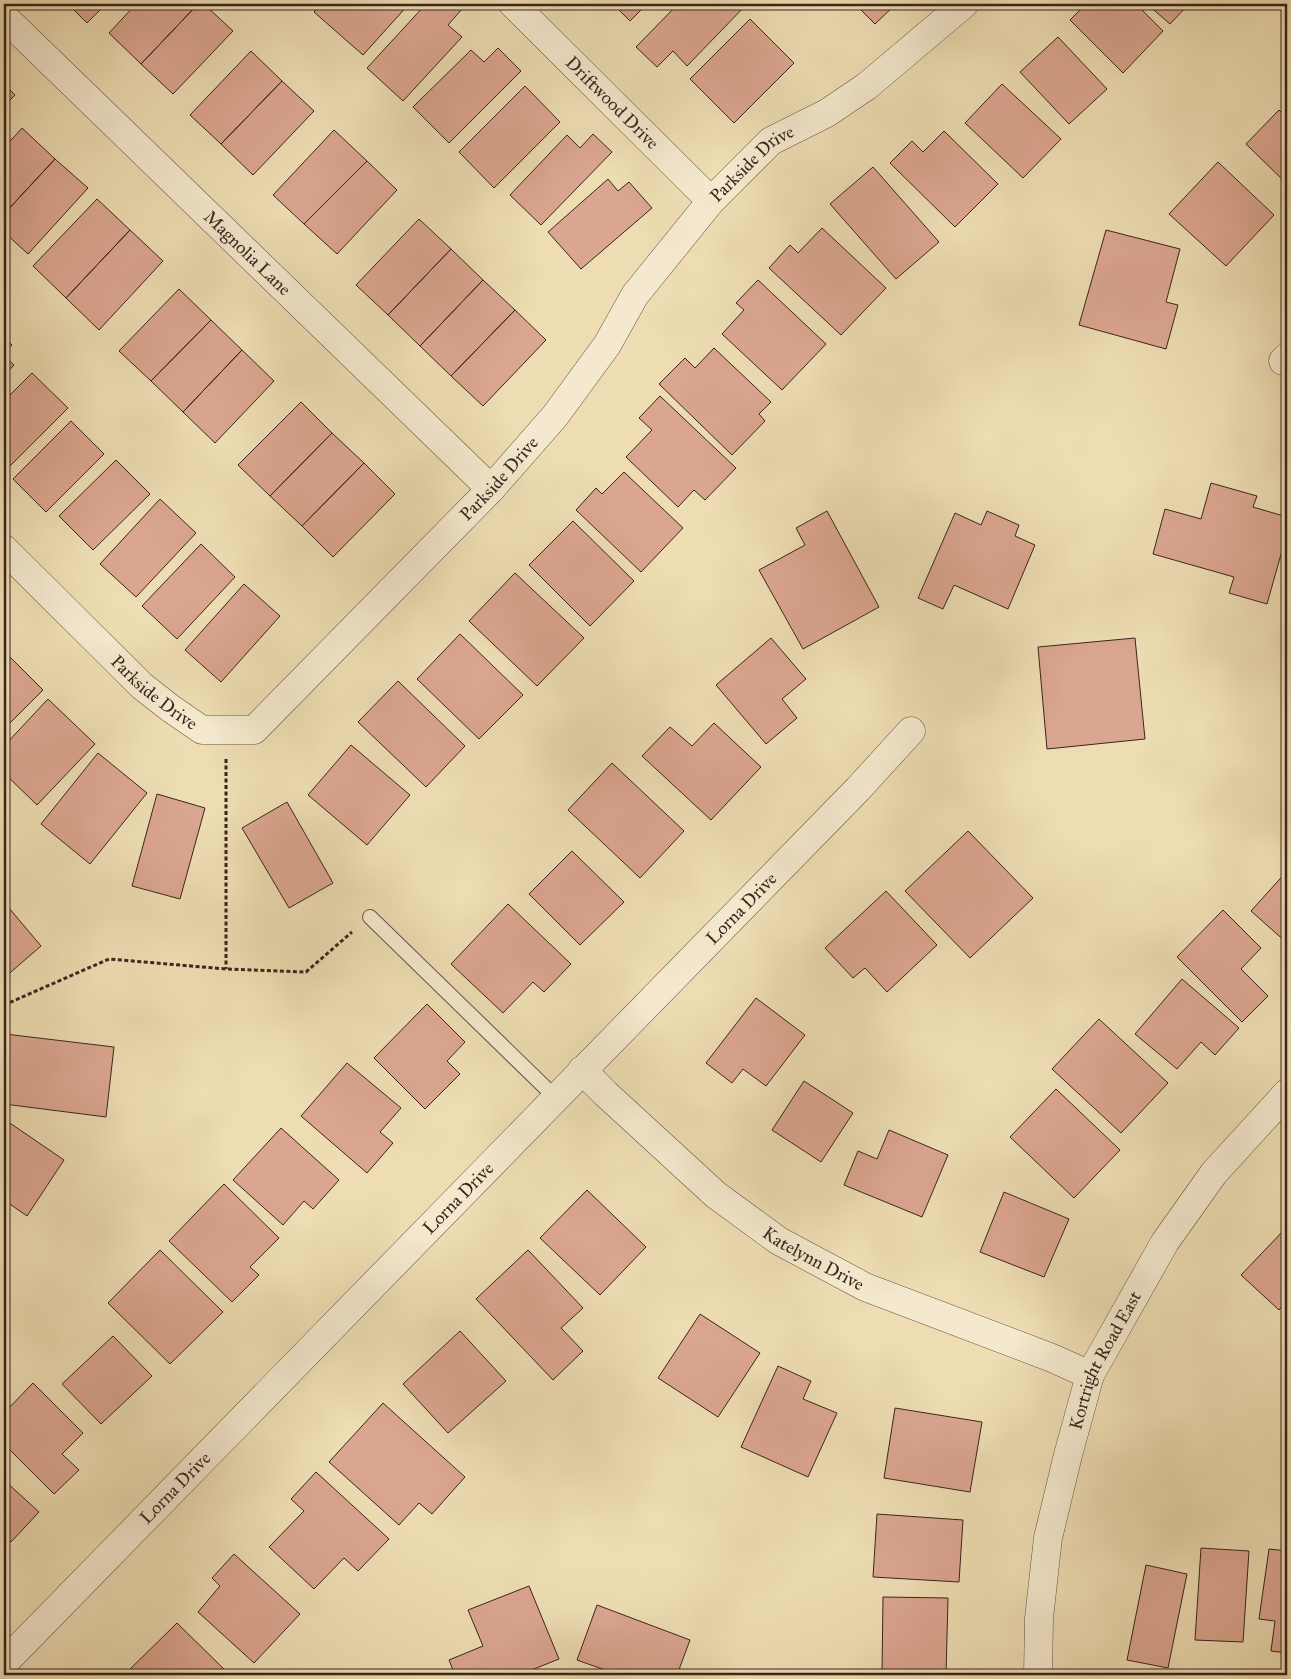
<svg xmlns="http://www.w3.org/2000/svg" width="1291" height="1679" font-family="'IM FELL Great Primer',serif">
<rect width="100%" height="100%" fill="#eeddb3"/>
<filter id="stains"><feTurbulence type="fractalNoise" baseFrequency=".004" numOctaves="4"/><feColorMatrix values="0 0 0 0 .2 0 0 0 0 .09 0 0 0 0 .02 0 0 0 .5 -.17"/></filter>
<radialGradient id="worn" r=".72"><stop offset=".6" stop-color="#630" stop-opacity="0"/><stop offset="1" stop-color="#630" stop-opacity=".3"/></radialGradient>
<path fill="#dba690" stroke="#3a251c" d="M68,4H106L87,23Z
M136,4H198L141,64L109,33Z
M198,4H204L233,31L173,94L141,64Z
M321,4H409L363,55L314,12Z
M426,4H456L462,9L448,25L462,37L403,101L367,68Z
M613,4H647L630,21Z
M678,4H747L687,66L673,51L657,67L636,47Z
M855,4H896L875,24Z
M1086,4H1136L1163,31L1123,73L1070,20Z
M1147,4H1189L1170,24Z
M750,19L794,63L734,123L690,79Z
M1058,37L1107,89L1069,124L1020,72Z
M498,48L521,71L449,143L413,107L471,50L484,62Z
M251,51L282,81L221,144L190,115Z
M282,81L314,111L253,175L221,144Z
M4,84L15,95L4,106Z
M1002,84L1061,139L1023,178L965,123Z
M525,86L560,122L494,188L459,152Z
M1279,110L1287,118V184L1246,144Z
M22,128L55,159L4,214V148Z
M334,130L367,161L304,224L273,195Z
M944,131L998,184L955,227L890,163L912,141L923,152Z
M593,134L612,152L541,225L510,195L567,135L580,148Z
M55,159L88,188L28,254L4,232V214Z
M367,161L397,190L337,254L304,224Z
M1218,162L1274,215L1226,266L1169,214Z
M873,167L939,242L896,279L830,204Z
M608,179L618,191L629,182L652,208L581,269L548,232Z
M97,199L130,230L66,298L33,266Z
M419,219L451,249L388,315L356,285Z
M822,228L886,288L841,335L769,268L790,245L798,253Z
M130,230L163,261L99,330L66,298Z
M1106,230L1180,249L1166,302L1178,305L1166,349L1079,325Z
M451,249L483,280L420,346L388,315Z
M483,280L515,310L451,376L420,346Z
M758,280L826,344L782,390L722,334L744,310L736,303Z
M179,289L211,320L151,381L119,351Z
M515,310L546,340L483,406L451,376Z
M211,320L242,350L183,412L151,381Z
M4,337L12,345L4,353Z
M714,348L771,402L759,414L765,421L732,455L659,384L685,358L695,368Z
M242,350L274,381L215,443L183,412Z
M4,356L14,365L4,376Z
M32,373L68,408L4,472V401Z
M660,396L736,468L705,500L694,490L678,507L626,457L652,430L639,418Z
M301,402L332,433L270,496L238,465Z
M71,421L104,454L46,512L13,479Z
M332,433L364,463L302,526L270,496Z
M116,460L150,494L93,550L59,516Z
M364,463L395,494L333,557L302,526Z
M624,472L683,528L641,572L576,510L596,488L602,494Z
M1211,483L1257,496L1253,507L1287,517V533L1267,604L1229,593L1234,577L1153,554L1165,509L1201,519Z
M160,499L196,533L136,597L100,564Z
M827,511L879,607L803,649L759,570L805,545L796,528Z
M987,511L1019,525L1015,536L1035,545L1008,609L954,585L943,609L918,598L955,513L981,525Z
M573,521L634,581L590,626L529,565Z
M201,544L235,577L177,639L142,606Z
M515,573L584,638L537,686L469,621Z
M244,584L280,616L221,682L185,650Z
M460,634L523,695L479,739L417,679Z
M771,638L806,679L782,699L797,718L766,744L716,685Z
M1135,638L1145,739L1047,749L1038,647Z
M4,651L43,690L4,729Z
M398,681L465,746L426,787L358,722Z
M48,699L95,744L37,805L4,773V746Z
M714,723L761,767L711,820L642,756L670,727L692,746Z
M351,745L410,795L367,845L308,795Z
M98,753L147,793L90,864L41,824Z
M612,763L684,831L640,878L568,810Z
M157,794L205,808L180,899L132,886Z
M287,802L333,883L289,908L242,828Z
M968,831L1033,898L970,958L905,891Z
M572,851L624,902L580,945L529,894Z
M1287,871V943L1251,911Z
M886,891L937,945L887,992L865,968L853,978L825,948Z
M4,902L41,946L4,978Z
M508,904L571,964L544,992L533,982L503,1013L451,964Z
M1223,910L1261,948L1241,969L1268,996L1242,1022L1177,957Z
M1182,979L1239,1028L1215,1055L1201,1042L1177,1069L1135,1034Z
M756,998L805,1035L766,1086L743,1069L732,1083L706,1063Z
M427,1004L465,1042L447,1061L460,1074L425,1109L374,1058Z
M1099,1019L1168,1083L1121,1133L1052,1069Z
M5,1034L114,1047L106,1117L4,1104Z
M347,1063L401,1108L380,1132L393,1143L367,1173L301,1116Z
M804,1081L853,1113L821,1162L772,1130Z
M1056,1089L1120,1150L1074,1198L1010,1137Z
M4,1119L64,1160L27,1216L4,1200Z
M281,1128L339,1180L313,1209L304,1201L283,1225L233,1180Z
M889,1130L948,1155L922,1217L844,1185L858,1151L877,1159Z
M224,1184L279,1238L250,1267L259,1275L232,1302L169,1241Z
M587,1190L646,1247L600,1295L540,1238Z
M1004,1192L1069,1219L1044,1277L980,1252Z
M1285,1229L1287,1231V1301L1279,1310L1241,1275Z
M160,1250L223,1312L170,1364L108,1303Z
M528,1250L583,1308L561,1328L583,1351L553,1380L476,1299Z
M700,1314L760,1353L718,1417L658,1378Z
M460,1331L506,1381L448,1433L403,1384Z
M113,1336L152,1376L101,1424L62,1384Z
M778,1366L811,1381L803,1399L837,1413L808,1477L741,1447Z
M33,1383L83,1433L62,1454L79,1470L54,1494L4,1444V1413Z
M383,1403L465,1477L432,1514L419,1503L399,1525L329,1462Z
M895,1408L982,1422L970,1492L884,1478Z
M316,1472L389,1539L358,1571L344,1558L314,1589L269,1547L304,1511L291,1499Z
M4,1480L39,1512L11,1542L4,1535Z
M877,1514L963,1520L959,1582L873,1577Z
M1201,1548L1249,1551L1243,1642L1195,1640Z
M1269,1549L1287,1551V1653L1271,1651L1275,1621L1259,1619Z
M234,1554L300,1614L254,1663L198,1612L220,1586L212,1578Z
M1146,1565L1187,1574L1168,1668L1127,1660Z
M529,1586L559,1659L519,1675H455L449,1660L483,1646L468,1610Z
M883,1597L948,1598L946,1675H882Z
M597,1605L690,1640L677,1675H619L577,1660Z
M177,1623L228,1673L225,1675H124Z"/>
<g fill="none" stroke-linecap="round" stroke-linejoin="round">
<defs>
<path id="service" d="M370,917L556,1098"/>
<g id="minor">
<path id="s1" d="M513,4L711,201"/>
<path id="s2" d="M4,17L491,489"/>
<path d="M1283,361L1287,357"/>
<path id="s3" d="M4,549L142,686L170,708L202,730H254L491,489L555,416L607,345L635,295L711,201L771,141L827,113L867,86L964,4"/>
<path id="s4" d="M582,1070L606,1094L716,1195L779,1241L865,1287L1052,1358L1090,1375"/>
<path id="s5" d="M4,1663L858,789L911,731"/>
<path id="s6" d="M1038,1675L1039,1618L1048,1538L1068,1455L1090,1375L1165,1242L1214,1173L1287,1093"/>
</g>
</defs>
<use href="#service" stroke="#675342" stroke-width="16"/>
<use href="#minor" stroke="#675342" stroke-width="29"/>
<path stroke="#3a251c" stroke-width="3" stroke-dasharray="4 2.5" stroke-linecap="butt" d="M226,759V969
M4,1005L109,959L226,969L306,972L352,932"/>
<use href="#service" stroke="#f4e9ce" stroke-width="14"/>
<use href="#minor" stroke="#f4e9ce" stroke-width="28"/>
</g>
<g text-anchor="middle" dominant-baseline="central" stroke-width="4" stroke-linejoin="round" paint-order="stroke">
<g font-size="18" fill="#3a251c" stroke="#f4e9ce">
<text stroke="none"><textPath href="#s1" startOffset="140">Driftwood Drive</textPath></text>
<text stroke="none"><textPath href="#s3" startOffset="1078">Parkside Drive</textPath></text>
<text stroke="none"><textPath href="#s2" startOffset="339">Magnolia Lane</textPath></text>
<text stroke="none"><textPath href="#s3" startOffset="672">Parkside Drive</textPath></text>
<text stroke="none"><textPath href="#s3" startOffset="208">Parkside Drive</textPath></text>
<text stroke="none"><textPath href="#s5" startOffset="1055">Lorna Drive</textPath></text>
<text stroke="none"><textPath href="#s5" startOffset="650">Lorna Drive</textPath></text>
<text stroke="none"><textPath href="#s4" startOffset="300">Katelynn Drive</textPath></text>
<text stroke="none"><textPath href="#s6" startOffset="325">Kortright Road East</textPath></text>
<text stroke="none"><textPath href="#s5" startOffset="245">Lorna Drive</textPath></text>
</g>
</g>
<rect width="1291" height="1679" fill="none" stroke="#eeddb3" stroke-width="20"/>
<rect x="5" y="5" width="1281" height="1669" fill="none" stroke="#3a251c" stroke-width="2.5"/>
<rect x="10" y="10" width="1271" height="1659" fill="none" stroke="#3a251c"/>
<rect width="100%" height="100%" filter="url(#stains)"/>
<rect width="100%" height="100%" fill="url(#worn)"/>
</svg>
